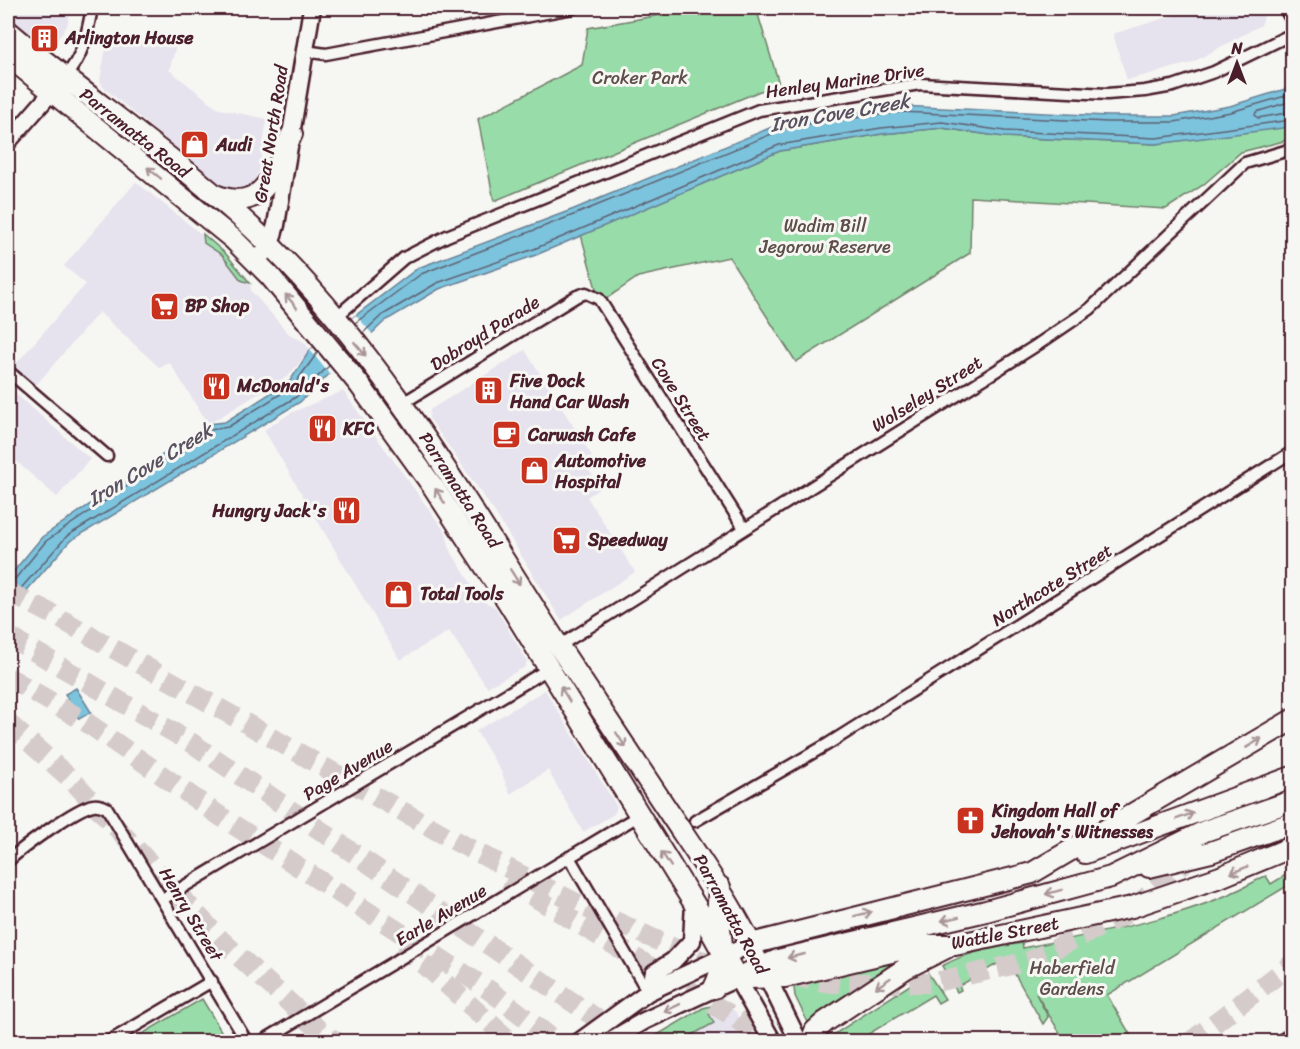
<svg xmlns="http://www.w3.org/2000/svg" width="1300" height="1049" font-family="Sriracha,sans-serif">
<rect width="100%" height="100%" fill="#f6f6f2"/>
<filter id="ink" filterUnits="userSpaceOnUse"><feTurbulence type="fractalNoise" baseFrequency=".0167" numOctaves="2"/><feDisplacementMap in="SourceGraphic" scale="12" xChannelSelector="R" yChannelSelector="G"/><feConvolveMatrix kernelMatrix="1 2 1 2 8 2 1 2 1" color-interpolation-filters="sRGB"/></filter>
<g filter="url(#ink)">
<path fill="#e6e2ee" d="M8,8H71L67,26L50,50L8,15Z
M1177,8H1262L1265,14L1261,25L1191,63L1127,80L1113,34L1178,14Z
M109,33L176,46L169,70L219,109L267,119L259,172L250,186L237,191L219,184L103,87L100,80Z
M136,182L226,254L250,280L251,291L289,334L304,342L310,350L288,376L208,424L170,363L159,367L99,312L36,385L14,366L86,284L64,266Z
M525,350L592,456L584,462L600,488L587,497L635,572L561,620L496,514L429,418L430,410Z
M8,387L90,459L57,497L8,454Z
M343,391L446,533L450,550L481,600L495,607L527,661L525,667L487,687L449,631L400,660L264,430L291,413Z
M545,690L617,807L614,814L583,832L548,770L510,794L501,771L476,731Z
M724,1005L735,1011L752,1041L651,1042Z"/>
<path fill="#98dda9" stroke="#717e6a" stroke-width="1.5" d="M700,8H756L780,87L760,91L494,201L478,119L582,65L588,28Z
M1292,125V139L1241,152L1203,185L1166,209L971,197L970,253L796,362L729,257L638,277L600,303L581,235L780,151L882,134L942,128L1004,137L1156,144Z
M203,234L226,254L250,283L241,280L222,255L204,243Z
M1292,871V883L1107,995L1134,1041H1065L1036,994L1048,1017L1043,1024L1008,962L1002,961L959,986L961,990L957,992L942,966C967,952 994,948 1022,943L1023,948C1098,933 1195,917 1261,878L1266,876L1271,884Z
M900,959L901,962L895,968L808,1023L795,996L793,979Z
M928,973L945,999L938,1003L933,995L857,1041H824Z
M202,999L227,1041H130Z
M723,1003L732,1007L709,1014L714,1023L681,1041H647L703,1008Z"/>
<path fill="#7cc3dd" stroke="#688196" stroke-width="1.5" d="M1292,87V125L1283,128L1156,144L1004,137L942,128L882,134L780,151L536,255L439,289L385,321L300,402L70,541L8,612V578L42,537L208,424L225,422L290,381L310,350L418,268L574,209L789,120L900,106L1108,116H1174L1230,106Z
M76,688L91,712L79,719L65,694Z"/>
<path fill="#f6f6f2" d="M356,315L374,336L331,376L310,350Z"/>
<g fill="none" stroke-linecap="round" stroke-linejoin="round">
<path stroke="#5e6172" stroke-width="1.5" d="M1292,101L1256,112L1255,115L1258,118L1292,112
M355,323L421,274L576,214L791,126L901,112L1108,122H1174L1231,112L1292,94
M363,333L381,316L437,283L534,249L779,145L881,128L942,122L1005,131L1156,138L1292,120
M8,581L15,579L46,541L210,430L228,427L293,386L318,352
M8,603L67,536L296,397L329,366"/>
<path stroke="#d4cbca" stroke-width="20" stroke-dasharray="20 10" stroke-linecap="butt" d="M8,592L50,613L457,842L584,907L700,960L725,964
M8,636L192,743L631,1042
M8,677L86,722L220,816L489,990L557,1042
M8,723L74,782L220,939L319,1030L337,1042
M506,880L734,1017L768,1042
M399,946L425,965L511,1042
M790,976L831,983H931L1030,961L1130,912L1211,838L1289,781
M1190,1042L1292,964"/>
<defs>
<path id="street" d="M305,51L326,54L573,8
M64,78C83,57 87,35 92,8
M335,318L404,258L447,236L759,110L920,84L1107,94L1145,91L1173,86L1214,72L1292,34
M8,371L107,456
M403,403L577,296L586,293L599,299L744,528
M559,646L1037,345L1090,309L1245,163L1292,149
M695,821L828,744L1292,452
M569,857L648,992
M8,861C22,848 76,808 93,805C98,804 103,806 107,808L247,1042
M163,899L550,668
M108,1042L212,981
M261,1042L638,816
M1279,1042L1292,1033"/>
<path id="secondary" d="M8,142L58,85"/>
<path id="primary" d="M1288,8L1292,15
M256,262L270,245L276,225L312,8
M648,992L654,973L673,961L692,941L694,903
M579,1042L648,992L751,944L799,1042
M608,1042L644,1021L737,978L773,1042"/>
<path id="highway" d="M8,31C94,104 191,167 271,246C389,364 470,509 560,648C597,704 635,761 672,817C700,859 728,899 751,944L1032,873L1292,720
M8,56L233,239L270,276L359,384L434,488L508,602L708,926L737,978
M215,195C265,215 275,170 292,134
M1085,853L1292,777
M1149,867L1211,852L1292,823
M737,978L778,960L986,911L1111,877L1205,831L1292,801
M748,978L785,977L921,945H955L1132,907L1220,877L1292,847
M714,988C734,947 711,925 720,887
M811,1042L815,1031L825,1022L906,968L946,948"/>
</defs>
<use href="#street" stroke="#4a1f2b" stroke-width="15"/>
<use href="#secondary" stroke="#4a1f2b" stroke-width="20"/>
<use href="#primary" stroke="#4a1f2b" stroke-width="21"/>
<use href="#highway" stroke="#4a1f2b" stroke-width="24"/>
<use href="#street" stroke="#f6f6f2" stroke-width="10"/>
<use href="#secondary" stroke="#f6f6f2" stroke-width="15"/>
<use href="#primary" stroke="#f6f6f2" stroke-width="16"/>
<use href="#highway" stroke="#f6f6f2" stroke-width="20"/>
</g>
<defs><path id="oneway-shaft" d="M-6 0H5M1.5-3L5.5 0L1.5 3" fill="none" stroke-width="1.6" stroke-linecap="round" stroke-linejoin="round" transform="scale(1.5)"/></defs>
<g stroke="#a99598">
<use href="#oneway-shaft" transform="translate(154 173) rotate(-141)"/>
<use href="#oneway-shaft" transform="translate(291 301) rotate(-130)"/>
<use href="#oneway-shaft" transform="translate(360 349) rotate(50)"/>
<use href="#oneway-shaft" transform="translate(440 496) rotate(-123)"/>
<use href="#oneway-shaft" transform="translate(515 577) rotate(58)"/>
<use href="#oneway-shaft" transform="translate(565 694) rotate(-121)"/>
<use href="#oneway-shaft" transform="translate(621 740) rotate(57)"/>
<use href="#oneway-shaft" transform="translate(1254 743) rotate(-31)"/>
<use href="#oneway-shaft" transform="translate(1185 816) rotate(-20)"/>
<use href="#oneway-shaft" transform="translate(666 859) rotate(-123)"/>
<use href="#oneway-shaft" transform="translate(1239 870) rotate(158)"/>
<use href="#oneway-shaft" transform="translate(1054 892) rotate(165)"/>
<use href="#oneway-shaft" transform="translate(863 914) rotate(-14)"/>
<use href="#oneway-shaft" transform="translate(950 919) rotate(167)"/>
<use href="#oneway-shaft" transform="translate(796 956) rotate(167)"/>
<use href="#oneway-shaft" transform="translate(883 983) rotate(146)"/>
<use href="#oneway-shaft" transform="translate(672 1008) rotate(154)"/>
</g>
</g>
<defs>
<symbol id="building-square" viewBox="-11 -11 22 22"><rect x="-9" y="-9" width="18" height="18" rx="4" fill="#c8321e" stroke="#f6f6f2"/><path d="M-4-6H4V6H1V3H-1V6H-4ZM-2.5-4.3h1.7v1.8h-1.7ZM.8-4.3h1.7v1.8H.8ZM-2.5-1h1.7V.8h-1.7ZM.8-1h1.7V.8H.8Z" fill="#fff"/></symbol>
<symbol id="shop-square" viewBox="-11 -11 22 22"><rect x="-9" y="-9" width="18" height="18" rx="4" fill="#c8321e" stroke="#f6f6f2"/><path d="M-5-2.5h2.3a2.7 3.5 0 0 1 5.4 0H5L5.5 6h-11ZM-1.5-2.5h3a1.5 2.3 0 0 0-3 0Z" fill="#fff"/></symbol>
<symbol id="supermarket-square" viewBox="-11 -11 22 22"><rect x="-9" y="-9" width="18" height="18" rx="4" fill="#c8321e" stroke="#f6f6f2"/><path d="M-6-5.5h2.5l.6 2H6L4.5 2H-2.5L-4.4-4H-6ZM-1.5 3.2a1.3 1.3 0 1 0 .1 0ZM3 3.2a1.3 1.3 0 1 0 .1 0Z" fill="#fff"/></symbol>
<symbol id="restaurant-square" viewBox="-11 -11 22 22"><rect x="-9" y="-9" width="18" height="18" rx="4" fill="#c8321e" stroke="#f6f6f2"/><path d="M-5-6h1v4h1v-4h1v4h1v-4h1v5L-1.5 .5V6h-2V.5L-5-1ZM5-6V6H3V1.5H1.5Q1.5-4 5-6Z" fill="#fff"/></symbol>
<symbol id="cafe-square" viewBox="-11 -11 22 22"><rect x="-9" y="-9" width="18" height="18" rx="4" fill="#c8321e" stroke="#f6f6f2"/><path d="M-5.5-4.5H6V0H3Q3 3.5 0 3.5H-2.5Q-5.5 3.5-5.5 0ZM3-3.2v2h1.7v-2ZM-6 4.5H4V6H-6Z" fill="#fff"/></symbol>
<symbol id="church-square" viewBox="-11 -11 22 22"><rect x="-9" y="-9" width="18" height="18" rx="4" fill="#c8321e" stroke="#f6f6f2"/><path d="M-1.2-6h2.4v3.5h3.3v2.4h-3.3V6h-2.4V-.1h-3.3v-2.4h3.3Z" fill="#fff"/></symbol>
</defs>
<g fill-rule="evenodd">
<use href="#building-square" x="28" y="22" width="33" height="33"/>
<use href="#shop-square" x="178" y="128" width="33" height="33"/>
<use href="#supermarket-square" x="148" y="290" width="33" height="33"/>
<use href="#restaurant-square" x="200" y="370" width="33" height="33"/>
<use href="#building-square" x="472" y="374" width="33" height="33"/>
<use href="#restaurant-square" x="306" y="412" width="33" height="33"/>
<use href="#cafe-square" x="490" y="418" width="33" height="33"/>
<use href="#shop-square" x="518" y="454" width="33" height="33"/>
<use href="#restaurant-square" x="330" y="494" width="33" height="33"/>
<use href="#supermarket-square" x="550" y="524" width="33" height="33"/>
<use href="#shop-square" x="382" y="578" width="33" height="33"/>
<use href="#church-square" x="954" y="804" width="33" height="33"/>
</g>
<g text-anchor="middle" dominant-baseline="central" stroke-width="6" stroke-linejoin="round" paint-order="stroke">
<g font-size="18" font-weight="bold" fill="#4a1f2b" stroke="#f6f6f2" text-anchor="start">
<text x="65" y="38">Arlington House</text>
<text x="216" y="145">Audi</text>
<text x="185" y="306">BP Shop</text>
<text x="510" y="381">Five Dock<tspan x="510" dy="21">Hand Car Wash</tspan></text>
<text x="237" y="386">McDonald's</text>
<text x="343" y="429">KFC</text>
<text x="528" y="435">Carwash Cafe</text>
<text x="555" y="461">Automotive<tspan x="555" dy="21">Hospital</tspan></text>
<text x="326" y="511" text-anchor="end">Hungry Jack's</text>
<text x="588" y="540">Speedway</text>
<text x="420" y="594">Total Tools</text>
<text x="992" y="811">Kingdom Hall of<tspan x="992" dy="21">Jehovah's Witnesses</tspan></text>
</g>
<g font-size="18" fill="#5e4e4a" stroke="#f6f6f2">
<text x="640" y="78">Croker Park</text>
<text x="825" y="226">Wadim Bill<tspan x="825" dy="21">Jegorow Reserve</tspan></text>
<text x="1072" y="968">Haberfield<tspan x="1072" dy="21">Gardens</tspan></text>
</g>
<g font-size="18" fill="#4a1f2b" stroke="#f6f6f2">
<text transform="translate(845 81) rotate(-8)">Henley Marine Drive</text>
<text transform="translate(135 133) rotate(38)">Parramatta Road</text>
<text transform="translate(271 134) rotate(-81)">Great North Road</text>
<text transform="translate(485 333) rotate(-32)">Dobroyd Parade</text>
<text transform="translate(927 394) rotate(-32)">Wolseley Street</text>
<text transform="translate(681 399) rotate(58)">Cove Street</text>
<text transform="translate(460 490) rotate(57)">Parramatta Road</text>
<text transform="translate(1052 585) rotate(-32)">Northcote Street</text>
<text transform="translate(348 770) rotate(-31)">Page Avenue</text>
<text transform="translate(191 914) rotate(59)">Henry Street</text>
<text transform="translate(731 914) rotate(61)">Parramatta Road</text>
<text transform="translate(441 915) rotate(-31)">Earle Avenue</text>
<text transform="translate(1005 933) rotate(-11)">Wattle Street</text>
</g>
<g font-size="20" font-style="italic" fill="#595060" stroke="#f6f6f2">
<text transform="translate(840 113) rotate(-10)">Iron Cove Creek</text>
<text transform="translate(150 465) rotate(-31)">Iron Cove Creek</text>
</g>
</g>
<rect width="1300" height="1049" fill="none" stroke="#f6f6f2" stroke-width="30"/>
<rect x="15" y="15" width="1270" height="1019" fill="none" stroke="#4a1f2b" stroke-width="2" filter="url(#ink)"/>
<g transform="translate(1237 63)" stroke="#f6f6f2" stroke-width="4.5" paint-order="stroke">
<path d="M0-4.5L10 22L0 15L-10 22Z" fill="#4a1f2b"/>
<text y="-9" font-size="16" font-weight="bold" text-anchor="middle" fill="#4a1f2b">N</text>
</g>
</svg>
